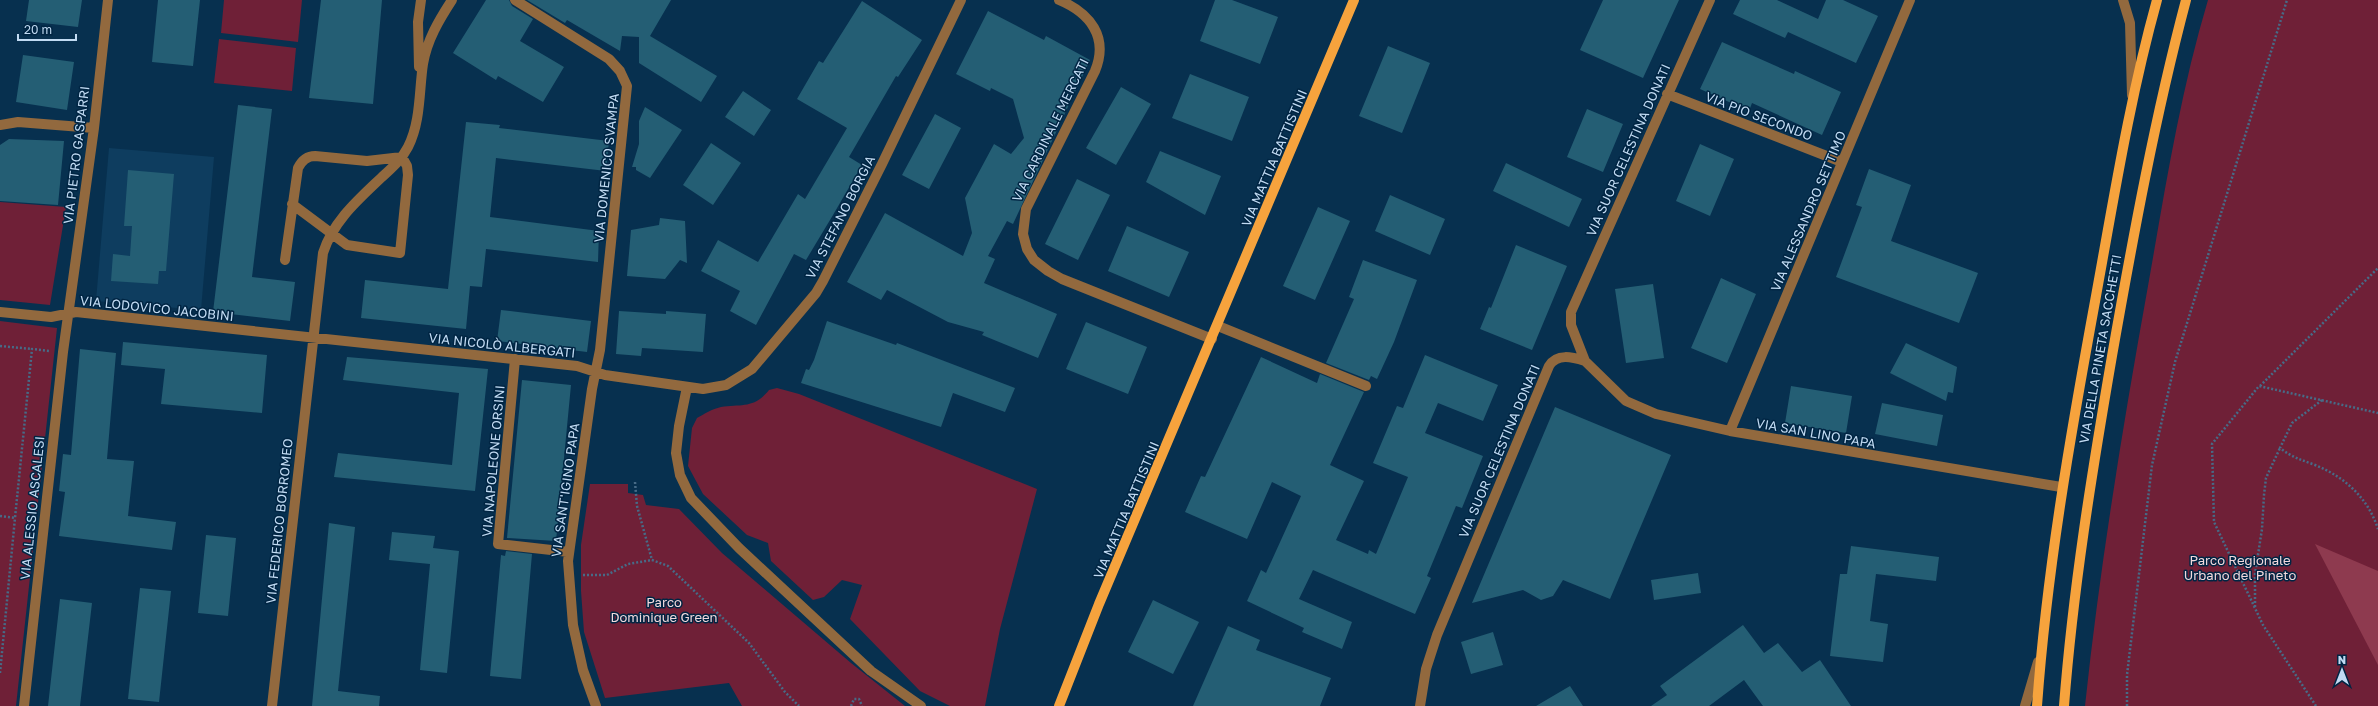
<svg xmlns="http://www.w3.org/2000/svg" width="2378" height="706" font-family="'Golos Text',sans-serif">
<rect width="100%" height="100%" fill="#07304f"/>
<path fill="#0e3d5f" d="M109,148L214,157L201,310L96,301Z"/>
<path fill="#6f2037" d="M224,0H302L298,42L221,33Z
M2208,0H2378V706H2085C2100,565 2123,425 2148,286C2165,190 2180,93 2208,0Z
M219,39L296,48L292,91L214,83Z
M0,202L66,207L50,305L0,300Z
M0,321L57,328L16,706H0Z
M777,388L799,394L1037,489L1000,629L985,706H950L920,691L850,619L862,585L842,580L824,597L813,600L771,561L768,543L747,535L703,494L688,466L692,428L697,418C704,414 712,409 721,407C742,404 754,409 769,390Z
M590,484H628V493L643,495L646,505L679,509L722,553L851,663L905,706H742L729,683L605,698L584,632L581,591V545Z"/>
<path fill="#8e3a4f" d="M2315,544L2378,571V665Z"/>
<path fill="#245e74" d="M29,0H82L78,27L26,21Z
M158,0H200L193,66L152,62Z
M321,0H382L373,104L309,98Z
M486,0H509L512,6L533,19L520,41L564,67L543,102L498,76L496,80L453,53Z
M527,0H671L650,36L717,76L701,102L639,63V37L622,36L620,51L567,20L565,23Z
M1215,0H1232L1278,17L1260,64L1200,41Z
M1603,0H1679L1643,78L1580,50Z
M1740,0H1777L1818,19L1826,0H1843L1878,16L1856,63L1788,32L1785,38L1733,14Z
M862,1L922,40L898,77L896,76L849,157L862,165L833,215L806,260L794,254L756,325L730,311L740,291L701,271L718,240L758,262L798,194L805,199L847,128L797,99L819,61L823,63Z
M988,11L1044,40L1046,36L1090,60L1013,224L1007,221L988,256L995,259L984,283L1057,314L1038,358L982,335L984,332L948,322L887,290L881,300L847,282L885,213L963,256L972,233L965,198L994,144L1011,154L1024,138L1013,99L991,88L990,91L956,74Z
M1722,42L1794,74L1795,71L1841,92L1822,135L1752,103L1749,111L1700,89Z
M1388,46L1430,63L1402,133L1359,116Z
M23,55L74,62L67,110L16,102Z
M1190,74L1249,97L1232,141L1172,118Z
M1121,87L1151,104L1116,165L1086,148Z
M743,91L771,110L754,136L725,117Z
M238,105L272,109L252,277L295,282L290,321L213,312Z
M645,107L682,130L650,178L636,170V167H632L639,144V121Z
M1587,109L1623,124L1603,172L1567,157Z
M935,114L961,128L929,189L902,175Z
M466,122L500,125L499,128L609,141L606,171L496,158L490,217L599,231L598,262L486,249L482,287L470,286L466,329L361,318L365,280L448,289Z
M9,139L64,141L58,205L0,201V145Z
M711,143L741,163L713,205L683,185Z
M1700,144L1734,159L1710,216L1676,201Z
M1160,151L1221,176L1205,215L1146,182Z
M1506,163L1582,199L1569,227L1493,191Z
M1869,169L1911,185L1891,241L1978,273L1959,323L1836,277L1862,207L1856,205Z
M128,170L174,174L166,271H159L158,284L111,281L113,254L130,256L132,226H124Z
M1077,179L1110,195L1078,260L1045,244Z
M1390,195L1445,219L1430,255L1375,231Z
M1318,207L1350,221L1315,300L1283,286Z
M660,218L685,221L687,263L680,260L665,279L627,276L631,230L659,225Z
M1127,226L1189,252L1169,297L1108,271Z
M1516,245L1567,266L1532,350L1480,329L1489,307L1491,308Z
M1363,260L1417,280L1394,342L1377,379L1371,376L1369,380L1326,363L1354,299L1349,297Z
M1721,278L1756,294L1727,363L1691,348Z
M1653,284L1664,358L1626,363L1615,289Z
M501,310L591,321L587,352L497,341Z
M619,311L666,314V311L706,314L703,352L642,348L641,356L616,354Z
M827,321L896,345L897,343L1015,388L1005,412L953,393L941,427L801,383L806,369L809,370L814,360Z
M1086,322L1147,347L1128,394L1066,369Z
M123,342L267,355L262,413L161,404L165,369L121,365Z
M1906,343L1957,367L1953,393L1948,392L1946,401L1890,373Z
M80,349L116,353L107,459L134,461L128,516L176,522L172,550L59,536L65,492L59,491L63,454L71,455Z
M1425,355L1498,385L1483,421L1438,403L1425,433L1483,456L1462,508L1456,506L1427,576L1431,578L1415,614L1313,570L1299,599L1352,622L1342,649L1302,632L1304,628L1247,601L1261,570L1266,573L1301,496L1272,482L1247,539L1185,512L1201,476L1205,477L1261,357L1317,383L1320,374L1364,392L1330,465L1364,481L1336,540L1368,554L1369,550L1376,554L1408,477L1373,463L1397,406L1403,408Z
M347,357L488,369L475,491L334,477L338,453L452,465L459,393L343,380Z
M522,380L571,385L556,541L507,538Z
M1791,386L1852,396L1846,433L1785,423Z
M1882,403L1943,415L1937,446L1875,434Z
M1555,407L1671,455L1610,599L1563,580L1553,596L1541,600L1523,590L1472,603Z
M329,523L355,527L338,691L380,696L379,706H312Z
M392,532L435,536L433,548L459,551L447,673L420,670L430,564L389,560Z
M206,535L236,538L228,616L198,613Z
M1851,546L1939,557L1936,581L1876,574L1870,621L1888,624L1883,662L1830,656L1840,574H1847Z
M506,551L532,554L521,679L490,676L501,555L505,556Z
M1698,573L1701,593L1654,600L1651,580Z
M140,588L171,591L159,702L128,699Z
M60,599L92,603L80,706H48Z
M1153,600L1199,622L1173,674L1128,652Z
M1743,625L1764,653L1778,643L1802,672L1820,660L1851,706H1763L1744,680L1709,706H1651L1667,695L1660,686Z
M1228,626L1260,640L1256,650L1331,678L1320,706H1193Z
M1493,632L1503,665L1471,674L1461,642Z
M1570,686L1583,706H1536Z"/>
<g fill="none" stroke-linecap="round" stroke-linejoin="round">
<path stroke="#476b87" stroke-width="2.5" stroke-dasharray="2 2" stroke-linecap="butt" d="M0,346L32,349
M2260,386L2378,268
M2322,400L2292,423L2280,448C2291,457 2302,460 2315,465C2345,477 2368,498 2378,529
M635,482L637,506L652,560
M0,516L15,518L32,349L49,351
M583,575H607L628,564L652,560L668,566L749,643L785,692L799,706
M2255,607V574L2262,529L2264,495L2266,478L2280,448
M0,673L15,518
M851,706L854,699H859L862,706
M2127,706V675L2152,465L2175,362L2287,0
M2316,706L2263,625L2214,522L2212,444L2259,386L2378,413"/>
<path stroke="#92693e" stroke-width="10" d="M515,0L609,59L620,71L627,86L600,350L592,389L568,561L573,625L583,670L596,706
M1059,0C1090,13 1109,37 1095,71L1026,209L1023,234L1027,249L1034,260L1048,271L1062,279L1212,339
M1710,0L1571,312V325L1585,361L1626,401L1656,414L1730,431L2061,487
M2123,0L2130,23L2132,95
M419,67L418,22L421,0
M1667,94L1842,162
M0,125L18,122L94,128
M292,204L347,245L400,253L408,175L407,166L402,157
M285,260L298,168C302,160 307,156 315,156L367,161L402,157
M0,312L51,317L76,312L577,366L605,375L703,389L726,385L752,369L816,293L823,281L882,164L961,0
M1218,326L1366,386
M515,359L498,544L569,552
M687,387L679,426L676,453L680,475L691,498L739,548L871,671L921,706
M1730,431L1910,0
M24,706L63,352L94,128L108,0
M272,706L323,253C333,221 359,199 382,177C392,168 402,159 408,147C421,122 419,90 423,64C427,40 439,20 452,0
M1420,706L1426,669L1437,635L1549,366C1557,353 1572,357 1585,361
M2025,706L2038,662"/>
<path stroke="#f6a33d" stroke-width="10" d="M1059,706L1099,604L1354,0
M2037,706C2047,568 2071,432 2096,296C2114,197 2130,97 2157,0
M2064,706C2073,589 2092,472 2112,356C2133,237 2155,117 2186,0"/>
</g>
<g text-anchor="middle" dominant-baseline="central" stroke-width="3" stroke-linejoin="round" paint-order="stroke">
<g font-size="13" fill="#c1dbf3" stroke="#002543">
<text transform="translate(1759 116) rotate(21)">VIA PIO SECONDO</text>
<text transform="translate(1050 130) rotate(-64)">VIA CARDINALE MERCATI</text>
<text transform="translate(1628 150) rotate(-66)">VIA SUOR CELESTINA DONATI</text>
<text transform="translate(76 155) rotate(-83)">VIA PIETRO GASPARRI</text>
<text transform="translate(1274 158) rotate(-67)">VIA MATTIA BATTISTINI</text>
<text transform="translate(606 168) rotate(-84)">VIA DOMENICO SVAMPA</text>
<text transform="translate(1808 211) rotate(-67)">VIA ALESSANDRO SETTIMO</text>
<text transform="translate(840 217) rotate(-63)">VIA STEFANO BORGIA</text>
<text transform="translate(157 308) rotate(6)">VIA LODOVICO JACOBINI</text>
<text transform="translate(502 345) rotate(6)">VIA NICOLÒ ALBERGATI</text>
<text transform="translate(2100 349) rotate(-80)">VIA DELLA PINETA SACCHETTI</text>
<text transform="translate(1816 433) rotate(10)">VIA SAN LINO PAPA</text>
<text transform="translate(1499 451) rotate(-67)">VIA SUOR CELESTINA DONATI</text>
<text transform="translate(493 461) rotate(-85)">VIA NAPOLEONE ORSINI</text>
<text transform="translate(565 490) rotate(-82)">VIA SANT'IGINO PAPA</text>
<text transform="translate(32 508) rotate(-84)">VIA ALESSIO ASCALESI</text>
<text transform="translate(1126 510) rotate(-67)">VIA MATTIA BATTISTINI</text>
<text transform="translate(279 521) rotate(-84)">VIA FEDERICO BORROMEO</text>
</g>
<g font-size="13" fill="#f3d9dd" stroke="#002543">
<text x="2240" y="560">Parco Regionale<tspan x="2240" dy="15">Urbano del Pineto</tspan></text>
<text x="664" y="602">Parco<tspan x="664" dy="15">Dominique Green</tspan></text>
</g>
</g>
<g transform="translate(2342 670)" stroke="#002543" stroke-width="3" paint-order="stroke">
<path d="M0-3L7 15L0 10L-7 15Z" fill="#c1dbf3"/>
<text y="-6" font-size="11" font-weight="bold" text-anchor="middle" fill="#c1dbf3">N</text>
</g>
<path d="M18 34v6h58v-6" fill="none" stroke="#c1dbf3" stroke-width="2"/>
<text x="24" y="34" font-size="12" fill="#c1dbf3" stroke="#002543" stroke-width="3" paint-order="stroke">20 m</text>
</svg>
